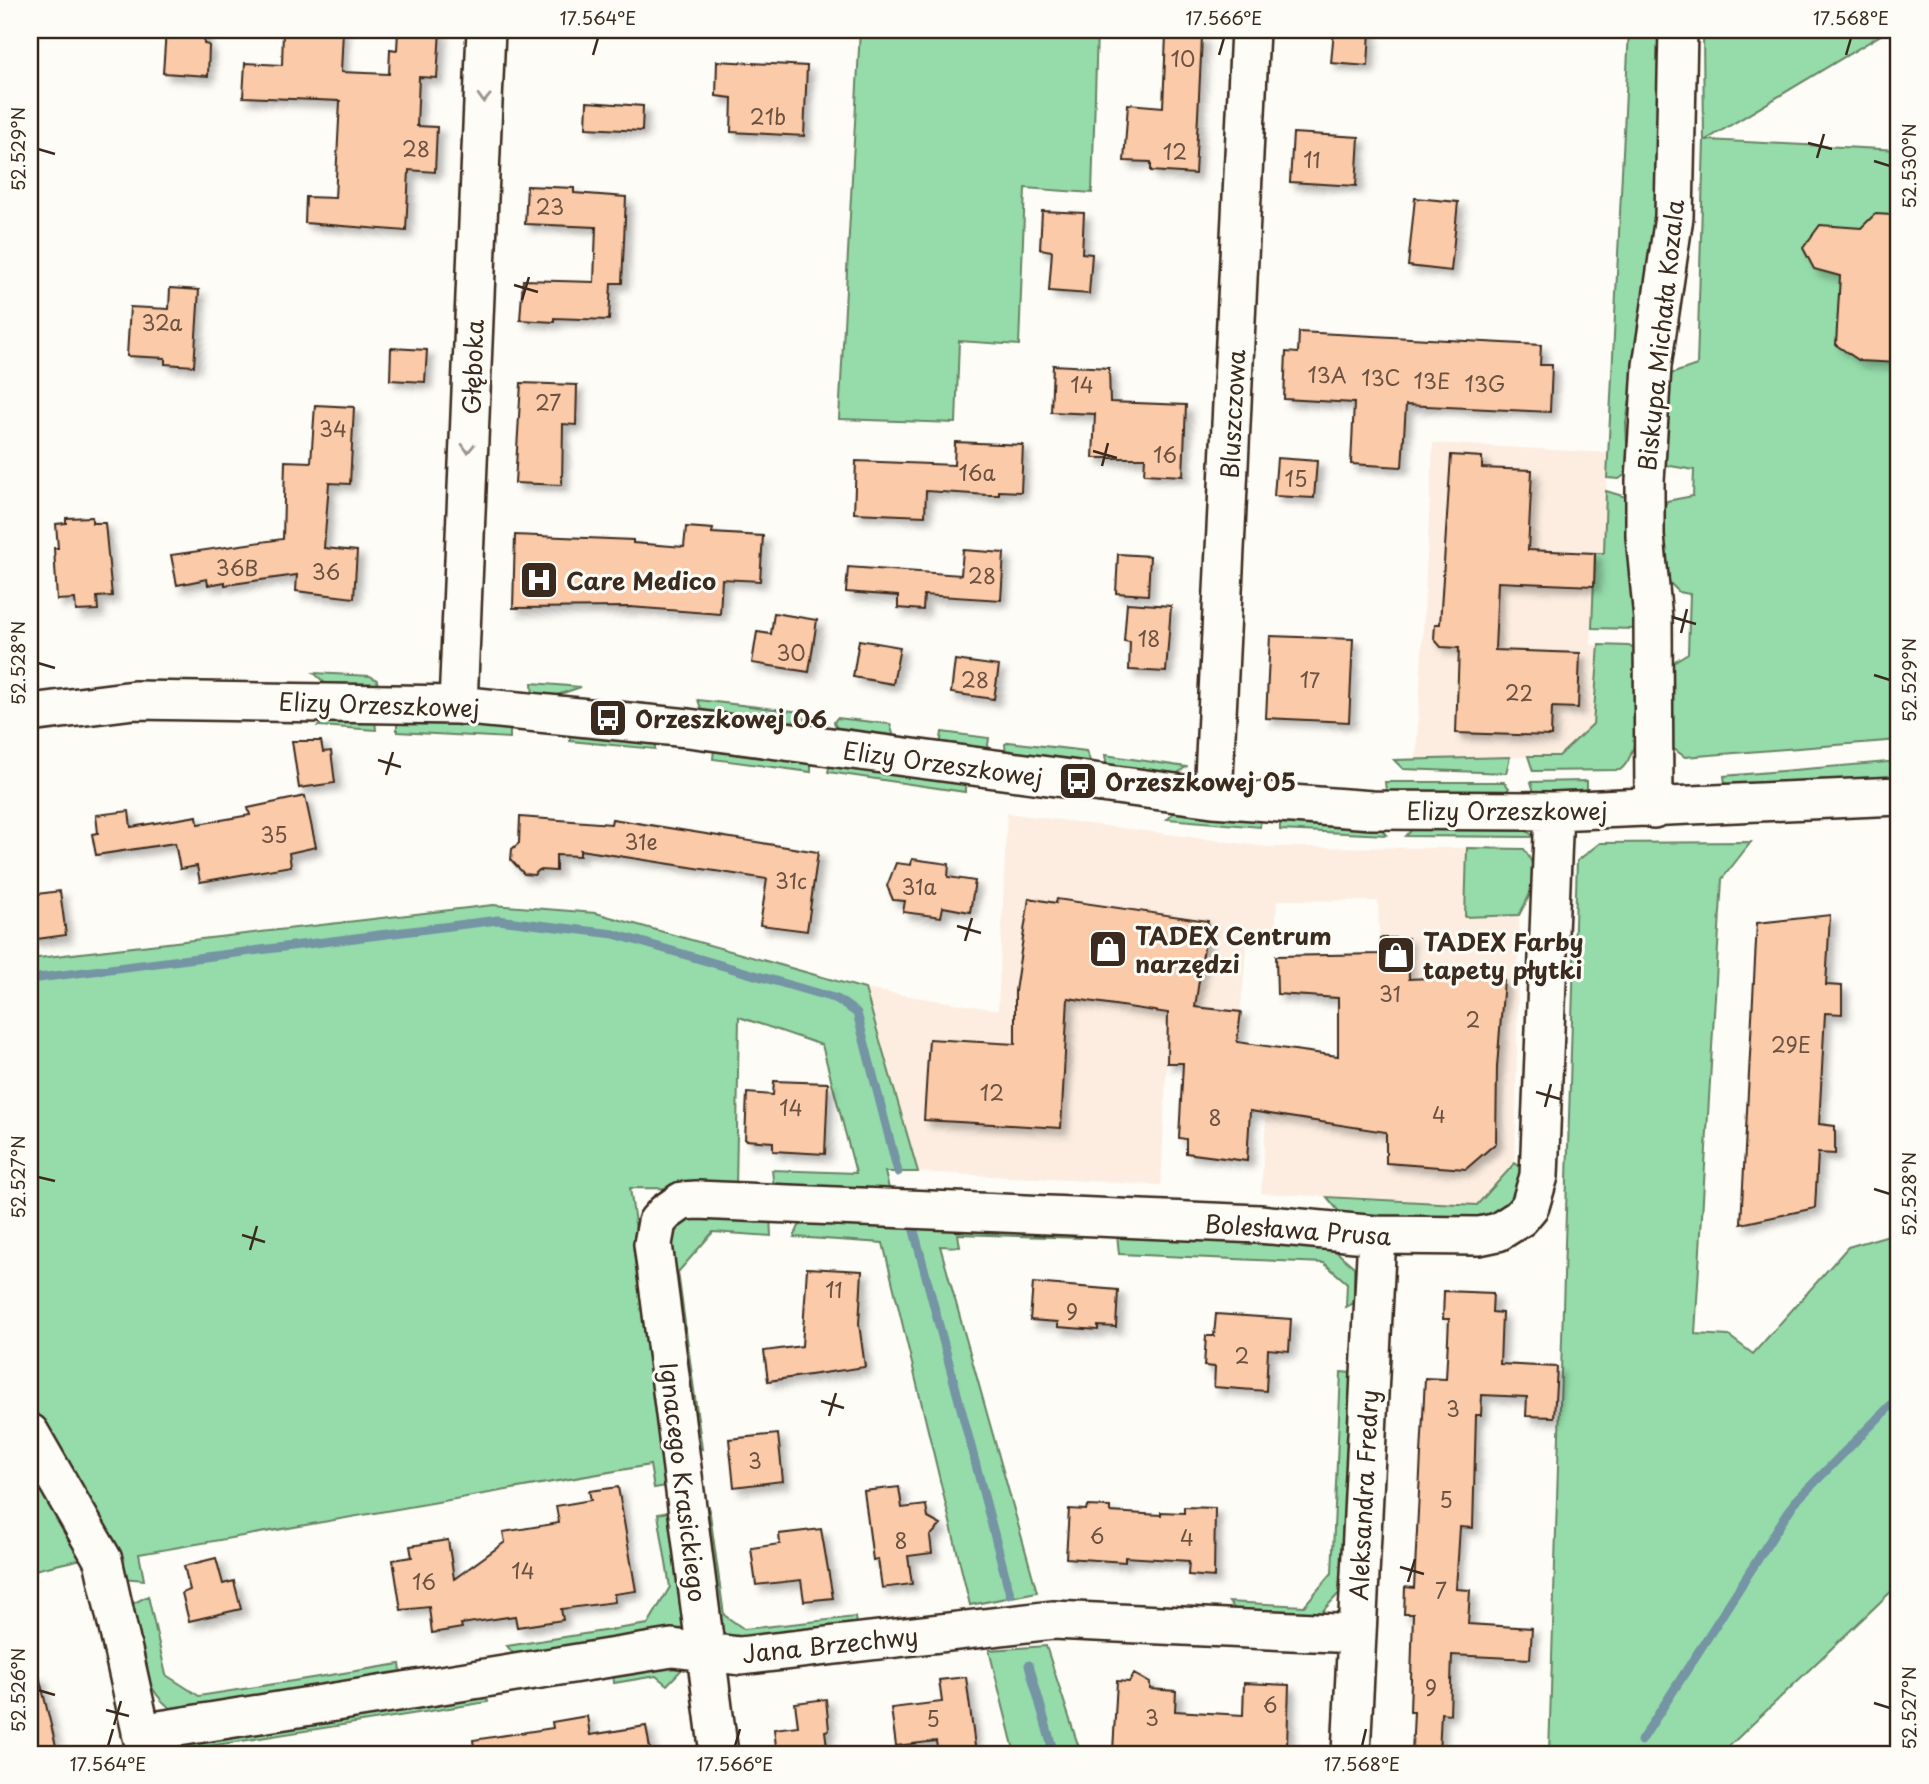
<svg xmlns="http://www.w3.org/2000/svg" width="1929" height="1784" font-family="'Playpen Sans',sans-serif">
<defs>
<filter id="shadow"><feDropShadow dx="6" dy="6" stdDeviation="3.5" flood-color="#0004"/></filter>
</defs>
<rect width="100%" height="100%" fill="#fdfcf7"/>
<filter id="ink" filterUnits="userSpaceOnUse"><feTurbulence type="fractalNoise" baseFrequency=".0143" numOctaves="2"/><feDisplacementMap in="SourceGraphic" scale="14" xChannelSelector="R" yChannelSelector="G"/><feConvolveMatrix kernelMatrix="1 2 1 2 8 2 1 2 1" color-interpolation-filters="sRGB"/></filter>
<g filter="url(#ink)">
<path fill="#fcede0" d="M1433,443L1608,453L1604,553H1595L1591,645H1599L1596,722L1559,756L1416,761Z
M1007,813L1267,847L1467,848L1465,916L1519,915L1515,1163L1477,1205L1261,1193L1271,1047L1342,1056L1346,1011H1338L1337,995L1380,977L1378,901L1277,900L1275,935L1249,931L1237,1042L1168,1036L1161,1185L918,1172L865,989L998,1010Z"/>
<path fill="#95dcaa" stroke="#688364" stroke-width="2" d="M860,30H1097L1092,193L1025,188L1019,345L959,341L956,423L839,419Z
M1629,30H1669L1665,210L1645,306L1626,423L1628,465L1626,474L1619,479L1607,478Z
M1703,30H1889L1706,140L1899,150V740L1685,757L1660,739L1662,669L1688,653L1690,594L1679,592L1667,580L1662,513L1667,501L1693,496L1694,470L1665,465L1659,450L1668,375L1697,365L1704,141Z
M1606,491L1626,497L1640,621L1635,629L1592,628L1595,553H1604Z
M1599,645L1629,646L1640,653C1639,683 1644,752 1620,770L1533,771L1528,756H1559L1593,724Z
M314,673L370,676L377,680L378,688L327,685Z
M532,683L581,687L551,697H533Z
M698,700L801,712L804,719L800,725L707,715L702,711Z
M328,718L375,720L376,730L318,726Z
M837,718L890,724L893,734L891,738L838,732L834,722Z
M397,721L510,728V738L397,732Z
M570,731L655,740V749L570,741Z
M942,732L989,738L987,752L940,746Z
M1009,742L1086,751L1091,763L1006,753L1005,744Z
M714,749L811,762V772L713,759Z
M1105,755L1186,767L1172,777L1107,768Z
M1510,757L1506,773L1403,769L1394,760Z
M1899,761V780L1726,791L1724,776Z
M830,764L965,783V792L828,772Z
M1587,781V792L1539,793L1534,792L1531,782Z
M1385,782H1504L1509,788L1504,794L1391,793L1386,790Z
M1175,811L1261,818L1260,827L1167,819Z
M1280,820L1379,825L1386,835L1280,830Z
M1415,826L1521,827L1535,837L1406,836Z
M1751,842L1722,879L1695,1334L1729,1336L1753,1354L1848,1247L1899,1232V1584L1721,1754H1549L1577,861L1600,843Z
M1467,848L1524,849C1542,873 1533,891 1519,915L1465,917Z
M493,905L596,913L865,989L918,1172H885L891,1197L774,1188L772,1170L856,1173L822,1045L739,1017L736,1189L630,1188L672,1485L654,1488L650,1465L139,1554L144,1580L122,1578L100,1520L30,1401V959Z
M1515,1163L1526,1171L1512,1207L1476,1222L1350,1217L1340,1213L1327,1197L1477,1205Z
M770,1216L771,1236L713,1232L678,1272L702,1449L694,1446L668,1243L673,1229L685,1218Z
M813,1218L1080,1230L1081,1238L958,1234L960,1247L940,1246L1037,1592L970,1605L883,1243L794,1237L799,1226Z
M1117,1234L1333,1249L1354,1267V1303L1346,1307L1347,1283L1324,1263L1119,1254Z
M1341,1372L1351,1373L1345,1578L1342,1590L1320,1614H1239L1229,1602L1304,1606L1332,1573Z
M30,1455L86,1558L30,1571Z
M709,1507L724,1615L744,1629L855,1617L857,1630L730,1640L720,1630L703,1513Z
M674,1511L686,1616L684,1626L675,1635L517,1658L507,1646L648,1624L670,1587L658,1514Z
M148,1596L166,1675L199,1696L400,1664L402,1679L174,1710C140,1691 139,1640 130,1605Z
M1046,1646L1081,1754H1015L989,1650Z
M688,1663L667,1685L656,1676L614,1683L612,1670Z
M486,1689L488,1702L197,1748L193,1754H169L173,1746Z"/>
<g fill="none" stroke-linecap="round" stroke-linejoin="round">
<path stroke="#7594a4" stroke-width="9" d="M30,979L498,920L614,934L837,999L857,1013L898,1172
M912,1223L1010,1594
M1029,1665L1054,1754
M1641,1741L1794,1503L1899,1397"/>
</g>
<path fill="#facaa9" stroke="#3b2a1e" stroke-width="2" filter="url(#shadow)" d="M166,30H205L204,44L209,45L208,76L163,73Z
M313,30H343L341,72L389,74L390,49L397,50L398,30H440L437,78L419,77L417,126L437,127L435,172L409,170L406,231L305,223L306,197L335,198L340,101L243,97L245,63L282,65L283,31L313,33Z
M1334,30H1370L1368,66L1331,63Z
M1166,35L1202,37L1195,174L1151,171V162L1124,161L1128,104L1163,107Z
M717,61L807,66L804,136L731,132L732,98L716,96Z
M587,102L643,106L642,131L586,128Z
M1293,133L1359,137L1356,186L1290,182Z
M527,186L574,188V193L626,197L622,283H611L609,320L554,318V322L520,320L523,280L594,282L596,227L525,224Z
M1415,198L1458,202L1451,271L1408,266Z
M1042,211L1084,213L1082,253L1092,254L1089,294L1049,291L1052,251L1040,249Z
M1875,214L1892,215L1899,223V363L1860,361L1836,345L1840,276L1814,269L1803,248L1820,225L1861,228Z
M170,288L199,290L194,366L165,364V358L127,356L130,307L169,309Z
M1299,332L1541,345L1540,365H1552L1550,412L1406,405L1402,467L1351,464L1354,403L1284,399L1286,352L1298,353Z
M391,348L427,350L425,382L390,380Z
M1053,365L1109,368L1110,402L1186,405L1183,476L1144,474L1145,458H1093L1095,414L1051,412Z
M521,383L577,385L576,425L563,424L562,485L515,483Z
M315,405L354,407L350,484L329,483L324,548L357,551L354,598L296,591L297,575L225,585V582L208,585L207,579L177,585L171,555L283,539L285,461L311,462Z
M955,442L1023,445L1021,492L999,491V495H988L926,491L925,516L854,513L856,461L954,465Z
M1451,455L1482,457V468L1532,470L1528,550L1595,553L1594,586L1498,582L1495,650L1580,653L1578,708L1552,707L1551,736L1456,733L1459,648L1441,647L1434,639L1435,624H1440Z
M1277,458L1317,461L1314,498L1274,496Z
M92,517V523H105L112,596L97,597L98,610L76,611L75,599L57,600L54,548H58L56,524L66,523V518Z
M686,527L713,529L712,533L763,536L760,581L722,579L720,614L630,607L513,608L515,535L633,540V543L684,547Z
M963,550L1004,553L1001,600L924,595L923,610L898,608V596L846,592L848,567L961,575Z
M1118,554L1150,556L1148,595L1116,593Z
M1127,603L1171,606L1166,672L1129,670L1130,642L1124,641Z
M774,613L817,620L809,672L752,663L757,632L771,634Z
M1270,636L1353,639L1349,722L1266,718Z
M859,640L900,647L893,684L853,677Z
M955,660L999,666L994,699L951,693Z
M292,741H321L323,752L331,751L335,783L299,788Z
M305,796L316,847L289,853L291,866L200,882L197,866L180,869L175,843L96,855L92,834L98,833L96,815L129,811L131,827L197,816L198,824L250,815L248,808Z
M520,817L611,824L612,819L818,852L807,931L760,925L767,879L580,850V856L556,855V871L539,870L534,875L524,874L511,860L512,849L519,843Z
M912,859L949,864L948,877L975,881L970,912L943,907L941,917L903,912L905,901L893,900L887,886L896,863L911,865Z
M60,891L66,935L30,940V895Z
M1029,898L1056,903L1057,899L1208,921L1195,1007L1241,1012L1237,1042L1338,1056V998L1277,994L1276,956L1380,954V938H1408L1409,979L1450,977L1464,973L1504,980L1497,1067L1496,1143L1466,1169L1386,1163V1132L1250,1111L1247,1161L1186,1153V1139L1179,1138L1183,1063H1167L1168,1013L1068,998L1061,1128L924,1120L929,1039L1015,1044V991Z
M1830,915L1826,985L1842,986V1014L1825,1013L1819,1124L1835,1126V1154L1818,1153L1815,1208L1741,1224L1757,923Z
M774,1081L828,1083L825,1154L773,1151V1142L745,1140L747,1093L773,1095Z
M807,1268L862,1271L859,1324L865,1367L768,1381L764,1351L802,1346Z
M1033,1283L1118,1290L1116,1327L1098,1326V1330L1058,1327V1322L1030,1320Z
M1444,1291L1493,1293L1492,1312L1502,1313L1500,1364L1557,1367L1554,1417L1526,1416L1527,1397L1482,1395L1481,1415H1476L1473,1528L1460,1527L1456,1589L1470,1590L1468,1624L1532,1628L1530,1659L1452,1655L1450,1714L1441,1713L1439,1754H1412L1414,1712H1410L1413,1614H1404L1405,1587L1414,1588L1425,1378L1446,1379L1449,1319H1443Z
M1216,1314L1291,1319L1289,1351L1268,1349L1266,1391L1214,1387L1215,1367L1204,1366L1206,1336H1214Z
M778,1434L783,1481L734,1487L729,1439Z
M618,1487L636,1591L614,1594L615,1602L561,1609L563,1620L517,1627L515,1616L461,1624L462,1628L432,1633L429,1607L401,1610L393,1560L412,1557L410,1546L448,1540L454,1579L505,1542L503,1532L559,1523L556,1506L591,1500L589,1491Z
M899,1487L902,1508L926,1505L928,1518L941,1525L930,1536L932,1553L908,1556L912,1584L882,1588L878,1559L873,1560L864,1491Z
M1087,1506L1110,1507V1512L1161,1515V1512L1184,1513V1507L1215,1508L1214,1577L1188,1575L1189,1561L1125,1557V1562L1066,1558L1069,1509L1086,1510Z
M821,1529L833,1598L804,1601L801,1580L756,1585L751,1548L780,1544L779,1534Z
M216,1558L223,1584L234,1581L241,1609L189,1621L182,1593L190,1590L184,1566Z
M1134,1674L1150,1683V1689L1176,1691L1175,1711L1243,1715L1244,1683L1289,1685L1287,1745H1273L1272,1754L1113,1751L1117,1681L1129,1682Z
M39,1676L58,1754H30V1677Z
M966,1677L976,1754H938L936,1741L896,1746L891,1708L942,1702L939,1680Z
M826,1699L829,1730L825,1731L828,1754H777L774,1729L798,1726L795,1703Z
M587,1716L590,1735L646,1726L651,1754H475L473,1740L553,1728L552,1722Z"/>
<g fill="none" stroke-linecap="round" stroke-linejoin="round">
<defs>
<path id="minor" d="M458,705L486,30
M30,713L134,700L458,705L688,728L1213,798L1372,810L1554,811L1899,796
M1213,798L1250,30
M1654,809L1653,619L1645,536V481L1652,366L1674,217L1678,30
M30,1433L103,1560L146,1754
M141,1733L672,1648L740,1656L1053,1620L1357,1634
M719,1754L653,1244L657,1222L665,1213L682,1201L697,1200L1259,1224L1377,1235L1479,1236L1498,1232L1520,1218L1530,1206L1539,1176L1554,811
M1351,1754L1377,1235"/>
</defs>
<use href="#minor" stroke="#3b2a1e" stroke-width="42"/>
<use href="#minor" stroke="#fdfcf7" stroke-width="37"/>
</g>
<defs><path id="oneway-chevron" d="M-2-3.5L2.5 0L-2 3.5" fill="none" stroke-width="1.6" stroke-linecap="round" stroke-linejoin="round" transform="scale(1.75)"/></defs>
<g stroke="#9c938a">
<use href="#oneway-chevron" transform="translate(484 98) rotate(92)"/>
<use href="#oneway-chevron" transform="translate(468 448) rotate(92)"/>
</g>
</g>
<path fill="none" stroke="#3b2a1e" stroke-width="2.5" d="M593,55L598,38M1219,55L1224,38M1846,55L1851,38M1808,143L1832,149M38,149L55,154M1817,158L1824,134M1874,161L1890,166M514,285L538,292M522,300L529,277M1093,451L1117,458M1102,466L1108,443M1672,617L1696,624M1681,633L1687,609M38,663L55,668M1874,675L1890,680M378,760L401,767M386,775L393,752M957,926L981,933M965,941L972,918M1536,1092L1560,1099M1545,1107L1551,1084M38,1177L55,1181M1874,1189L1890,1194M242,1235L265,1242M250,1250L257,1226M821,1401L844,1408M829,1416L836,1393M1400,1567L1424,1574M1408,1582L1415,1559M38,1690L55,1695M1874,1703L1890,1708M106,1710L129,1716M114,1725L121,1701M108,1746L113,1729M735,1746L740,1729M1362,1746L1366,1729"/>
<defs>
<symbol id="hospital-square" viewBox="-11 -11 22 22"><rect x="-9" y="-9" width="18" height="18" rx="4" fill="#3b2a1e" stroke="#fdfcf7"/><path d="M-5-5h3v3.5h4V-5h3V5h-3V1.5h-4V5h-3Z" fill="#fff"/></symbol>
<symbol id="bus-square" viewBox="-11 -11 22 22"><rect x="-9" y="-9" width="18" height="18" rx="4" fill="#3b2a1e" stroke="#fdfcf7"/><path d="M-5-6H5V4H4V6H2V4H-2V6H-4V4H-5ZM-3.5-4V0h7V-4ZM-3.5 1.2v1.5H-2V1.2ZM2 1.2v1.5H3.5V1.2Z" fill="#fff"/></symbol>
<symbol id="shop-square" viewBox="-11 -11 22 22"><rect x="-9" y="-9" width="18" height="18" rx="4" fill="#3b2a1e" stroke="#fdfcf7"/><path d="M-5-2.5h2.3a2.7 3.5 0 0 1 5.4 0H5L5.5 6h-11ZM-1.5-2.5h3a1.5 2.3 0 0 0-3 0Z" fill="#fff"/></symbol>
</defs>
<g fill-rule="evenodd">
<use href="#hospital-square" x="517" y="558" width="44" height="44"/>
<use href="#bus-square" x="586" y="696" width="44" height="44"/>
<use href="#bus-square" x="1056" y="759" width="44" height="44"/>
<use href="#shop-square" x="1086" y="927" width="44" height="44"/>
<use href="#shop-square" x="1374" y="933" width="44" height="44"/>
</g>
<g text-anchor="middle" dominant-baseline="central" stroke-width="6" stroke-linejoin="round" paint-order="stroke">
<g font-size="21" fill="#6b5241">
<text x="1183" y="58">10</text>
<text x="768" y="116">21b</text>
<text x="416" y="148">28</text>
<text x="1175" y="151">12</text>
<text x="1312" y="159">11</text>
<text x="550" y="206">23</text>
<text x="162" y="322">32a</text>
<text x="1327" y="374">13A</text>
<text x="1381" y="377">13C</text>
<text x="1432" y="380">13E</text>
<text x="1485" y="383">13G</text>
<text x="1082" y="384">14</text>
<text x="548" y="402">27</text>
<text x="333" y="428">34</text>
<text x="1165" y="454">16</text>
<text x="977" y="472">16a</text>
<text x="1296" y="478">15</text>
<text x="237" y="567">36B</text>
<text x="326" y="571">36</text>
<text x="982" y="575">28</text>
<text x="1149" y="638">18</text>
<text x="791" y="652">30</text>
<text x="975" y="679">28</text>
<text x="1310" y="679">17</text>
<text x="1519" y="692">22</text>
<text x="274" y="834">35</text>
<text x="641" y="841">31e</text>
<text x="791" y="880">31c</text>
<text x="919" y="886">31a</text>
<text x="1390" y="993">31</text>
<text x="1473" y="1019">2</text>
<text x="1791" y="1044">29E</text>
<text x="992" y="1092">12</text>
<text x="791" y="1107">14</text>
<text x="1439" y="1114">4</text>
<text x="1215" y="1117">8</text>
<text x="834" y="1289">11</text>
<text x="1072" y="1311">9</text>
<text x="1242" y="1355">2</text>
<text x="1453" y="1408">3</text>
<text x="755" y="1460">3</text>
<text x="1446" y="1499">5</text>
<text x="1097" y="1535">6</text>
<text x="1187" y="1537">4</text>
<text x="901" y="1540">8</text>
<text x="523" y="1570">14</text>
<text x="424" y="1581">16</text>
<text x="1441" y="1590">7</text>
<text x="1431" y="1687">9</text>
<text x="1270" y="1704">6</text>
<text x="1152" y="1717">3</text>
<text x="933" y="1718">5</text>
</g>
<g font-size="24" fill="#3b2a1e" stroke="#fdfcf7">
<text transform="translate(1660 335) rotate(-84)">Biskupa Michała Kozala</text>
<text transform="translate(472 367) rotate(-88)">Głęboka</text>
<text transform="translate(1232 414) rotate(-87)">Bluszczowa</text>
<text transform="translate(379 704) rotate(2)">Elizy Orzeszkowej</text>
<text transform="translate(943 763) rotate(8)">Elizy Orzeszkowej</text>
<text x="1507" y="810">Elizy Orzeszkowej</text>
<text transform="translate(1298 1229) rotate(4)">Bolesława Prusa</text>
<text transform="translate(684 1482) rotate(83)">Ignacego Krasickiego</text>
<text transform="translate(1363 1495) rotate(-87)">Aleksandra Fredry</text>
<text transform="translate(830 1644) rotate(-6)">Jana Brzechwy</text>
</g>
<g font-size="24" font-weight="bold" fill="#3b2a1e" stroke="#fdfcf7" text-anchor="start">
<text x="566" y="580">Care Medico</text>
<text x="635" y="718">Orzeszkowej 06</text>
<text x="1105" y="781">Orzeszkowej 05</text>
<text x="1135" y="935">TADEX Centrum<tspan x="1135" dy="28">narzędzi</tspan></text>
<text x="1423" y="941">TADEX Farby<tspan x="1423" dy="28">tapety płytki</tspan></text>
</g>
</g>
<rect width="1929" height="1784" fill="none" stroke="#fdfcf7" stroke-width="77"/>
<rect x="38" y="38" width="1852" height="1708" fill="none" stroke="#3b2a1e" stroke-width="2.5"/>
<g font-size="18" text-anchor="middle" fill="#3b2a1e">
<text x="598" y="25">17.564°E</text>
<text x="1224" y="25">17.566°E</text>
<text x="1851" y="25">17.568°E</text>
<text transform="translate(19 149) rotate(-90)" y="6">52.529°N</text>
<text transform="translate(1910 166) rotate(-90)" y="6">52.530°N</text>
<text transform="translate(19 663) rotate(-90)" y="6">52.528°N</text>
<text transform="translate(1910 680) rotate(-90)" y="6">52.529°N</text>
<text transform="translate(19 1177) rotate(-90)" y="6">52.527°N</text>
<text transform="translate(1910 1194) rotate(-90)" y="6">52.528°N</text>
<text transform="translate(19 1690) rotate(-90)" y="6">52.526°N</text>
<text transform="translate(1910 1708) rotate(-90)" y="6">52.527°N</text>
<text x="108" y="1771">17.564°E</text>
<text x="735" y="1771">17.566°E</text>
<text x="1362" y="1771">17.568°E</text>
</g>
</svg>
